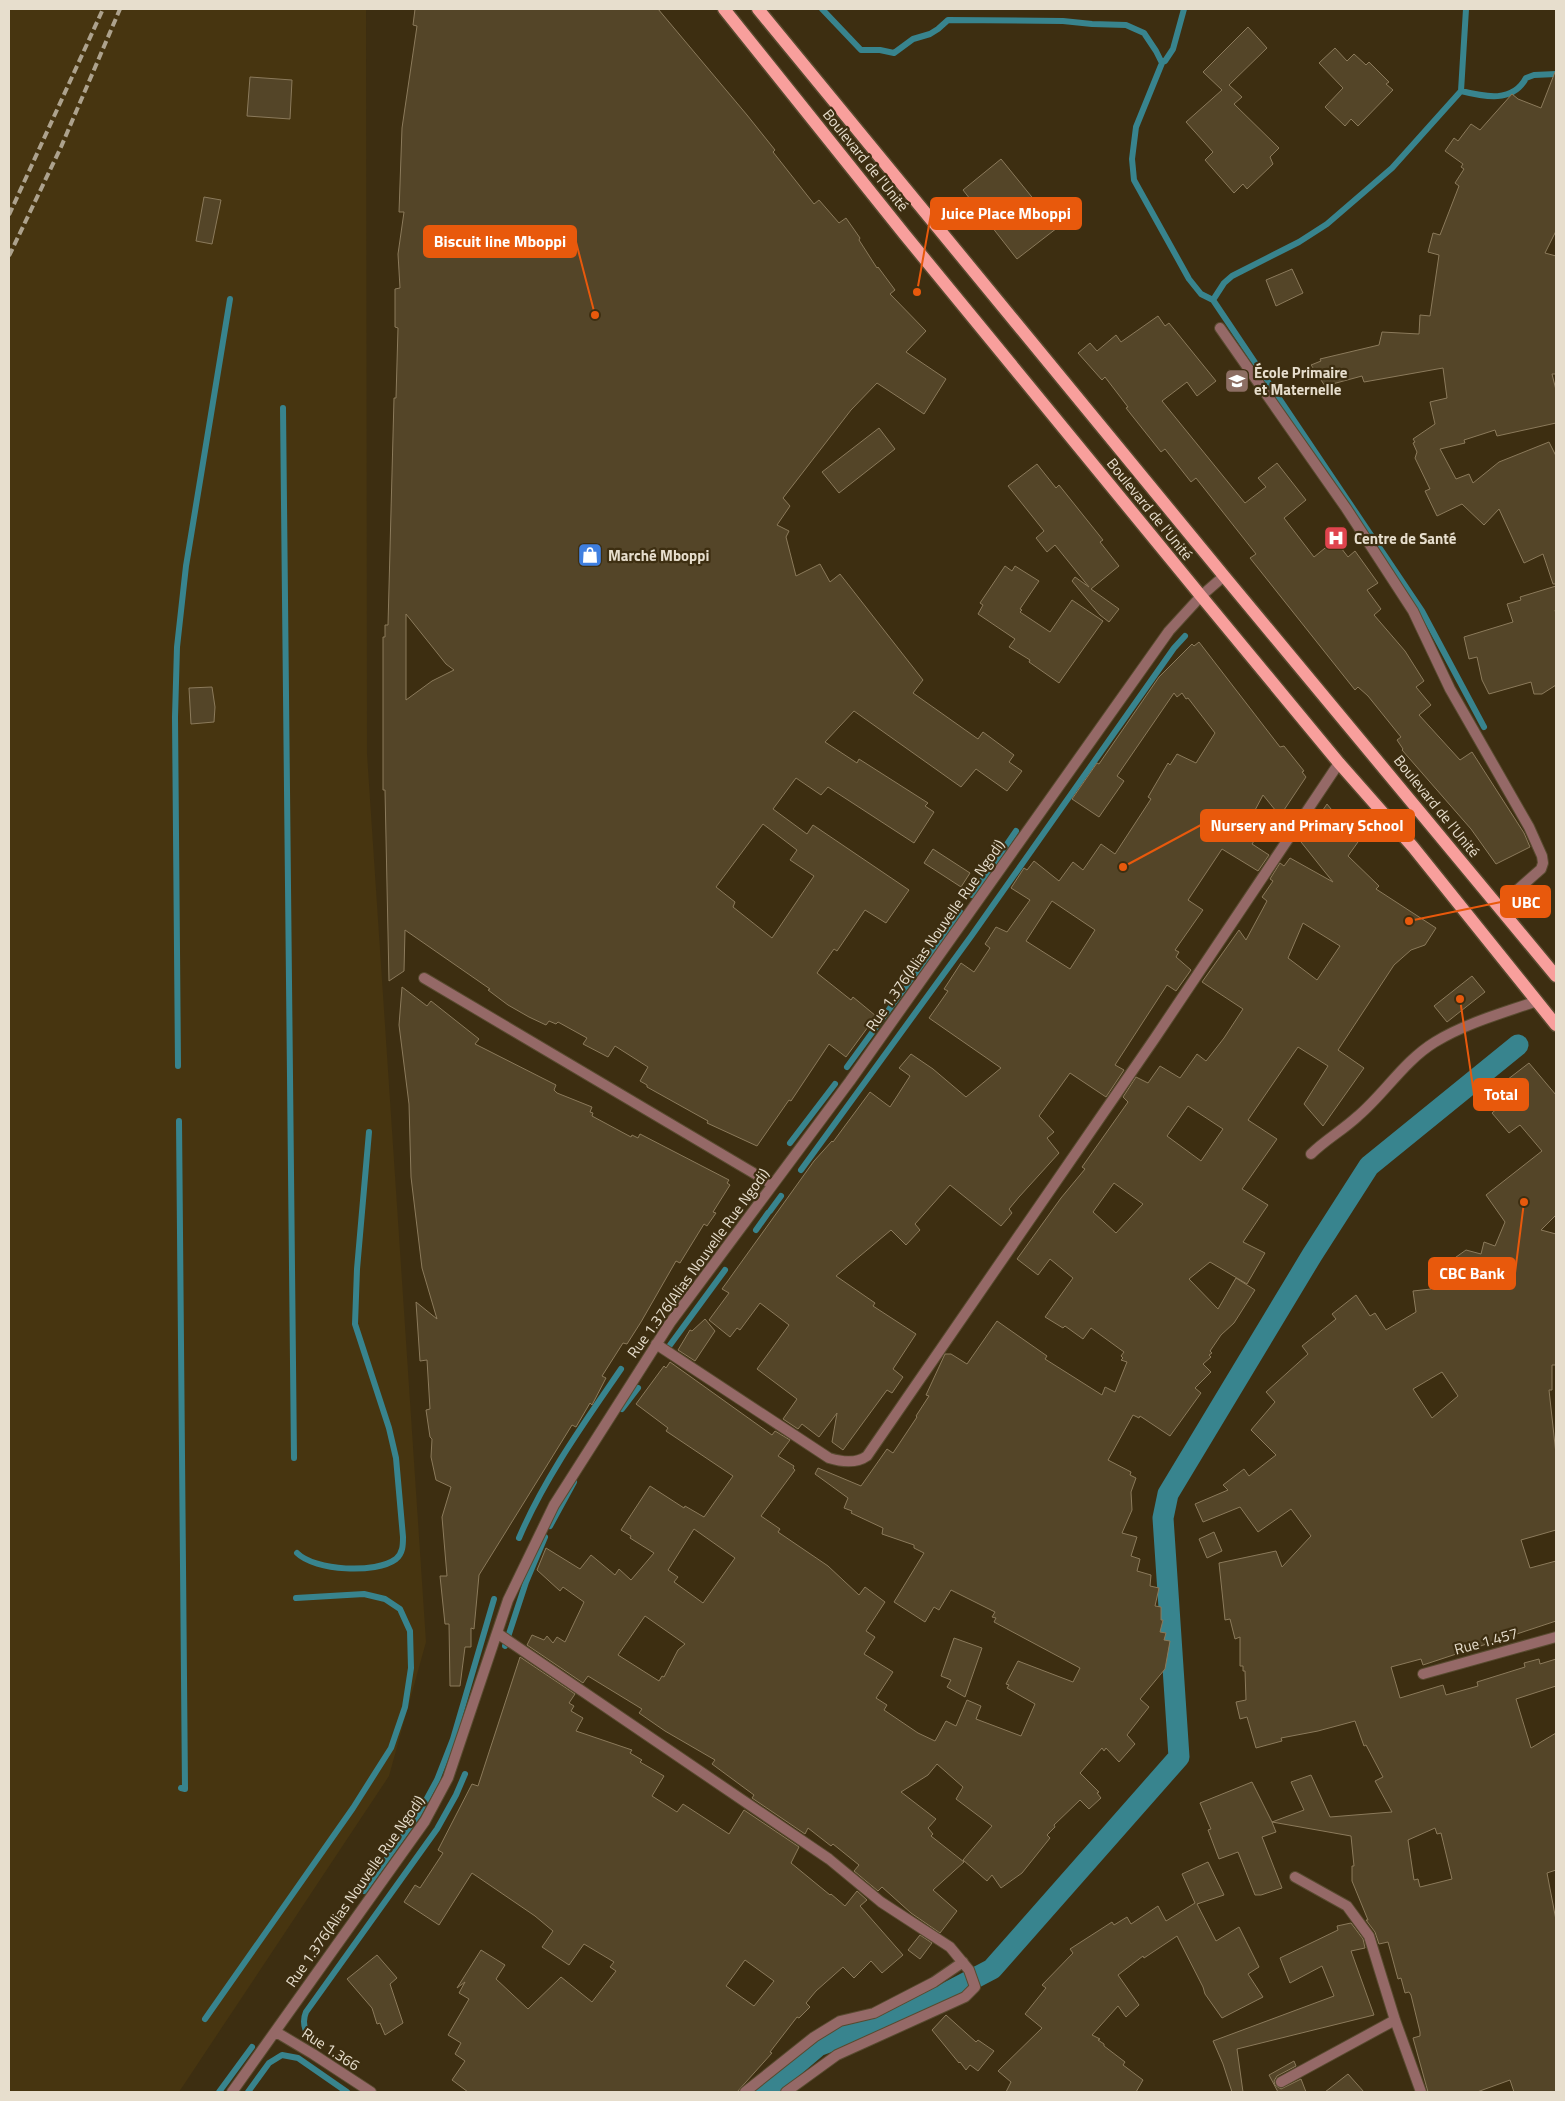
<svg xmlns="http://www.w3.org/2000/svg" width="1565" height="2101" font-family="'Titillium Web',sans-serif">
<rect width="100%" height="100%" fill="#3d2e11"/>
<path fill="#473510" d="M9,9H366L367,754L426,1642L389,1776L179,2092H9Z"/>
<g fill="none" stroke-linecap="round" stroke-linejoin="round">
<path stroke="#38848e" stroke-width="6" d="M822,9L861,50H880L894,53L913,39L930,34L938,29L948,20L1063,21L1092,24L1126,25L1144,33L1156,51L1162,63L1136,127L1132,159L1134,180L1189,279L1201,294L1213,300L1422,611L1484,727
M1165,61L1173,49L1184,9
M1461,91C1485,97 1513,103 1526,78L1534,75L1556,74
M1213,300L1224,283L1232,276L1299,242L1327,224L1392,168L1461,91L1466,9
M283,408L294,1458
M972,895L1016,831
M178,1066L175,717L177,647L186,566L230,299
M847,1067L960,912
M179,1121L185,1789L181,1788
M790,1143L835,1084
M801,1170L972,935L1174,648L1185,636
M770,1211L781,1196
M756,1230L768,1213
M668,1309L682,1289
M670,1345L725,1270
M622,1409L638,1388
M550,1526L574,1482
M519,1538C545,1477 584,1423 621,1369
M297,1553C315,1571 376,1574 396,1559C403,1553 403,1545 403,1537L396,1458L389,1428L355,1324L357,1269L369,1132
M505,1646L526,1582L545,1537
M364,1891L418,1815L437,1780L453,1739L494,1599
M205,2019L353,1808L391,1748L405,1707L411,1668L410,1631L400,1609L385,1599L364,1594L296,1598
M317,2042C306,2037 301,2024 306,2012L437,1829L456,1795L465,1774
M219,2092L252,2047
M248,2092L269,2063L282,2055L298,2058L347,2092"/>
<path stroke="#38848e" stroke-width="21" d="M764,2092L818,2046L912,2011L992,1969L1179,1757L1163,1518L1168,1494L1312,1255L1369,1166L1518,1045"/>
</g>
<path fill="#544528" stroke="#8b7a5b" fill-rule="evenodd" d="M415,9H658L747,115L775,150L773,152L814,204L819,200L839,223L846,218L860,238L859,240L877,268L878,267L895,290L890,294L926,331L906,352L946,379L924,414L877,383L851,410L783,498L790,506L777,525L789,531L786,537L796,576L820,564L830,582L840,574L923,680L913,693L978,739L983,732L1014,755L1009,762L1022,771L1007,791L976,769L961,787L854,711L825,742L857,763L859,759L928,803L925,806L934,812L914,843L828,787L821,795L796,778L773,809L807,834L813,825L909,890L886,923L865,910L837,951L834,949L817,973L851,1000L853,997L876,1016L846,1057L829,1044L791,1101L789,1100L757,1146L707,1123L708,1121L647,1087V1085L640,1081L648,1067L615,1046L608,1057L583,1044L587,1038L558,1022L556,1024L549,1021L546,1025L529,1017L508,1005L488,990L490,989L405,930L404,971L389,981L385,790H383V637H385V625H388L394,398H396L398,328L395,327V289L400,288L398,254L404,212H399L402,128L417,26L413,25ZM406,614L446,664L454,670L432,681L406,700ZM763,824L797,850L790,860L814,876L772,938L733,907L735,902L716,887Z
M1248,27L1267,48L1229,85L1242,97L1234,104L1279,148L1270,157L1273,164L1247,189L1243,184L1234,193L1205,160L1213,152L1186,122L1222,90L1203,72Z
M1335,48L1347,61L1354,54L1366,65L1369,62L1389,82L1386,84L1393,90L1358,126L1351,119L1345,126L1325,107L1343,88L1319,63Z
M1555,72H1556V231L1545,253L1556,256V374H1552L1556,390V423L1497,436L1495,430L1464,440L1465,443L1440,449L1456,479L1469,474L1473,483L1499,462L1549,442L1556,456V584H1553L1543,554L1524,563L1499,509L1484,525L1462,504L1437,516L1425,491L1430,489L1415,458L1417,452L1413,443L1415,442L1413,439L1435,424L1430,402L1447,398L1443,368L1364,382L1362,376L1325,386L1311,365L1321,361L1320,359L1379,345L1382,332L1419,334L1420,315L1430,316L1439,255L1428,252L1433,233L1440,235L1459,186L1455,183L1464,169L1461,167L1463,164L1445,151L1454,138L1458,141L1471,124L1480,130L1512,94L1518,99L1541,108Z
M250,77L292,80L290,119L247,116Z
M1001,159L1057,228L1017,259L963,190Z
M204,197L221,200L212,244L196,241Z
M1292,269L1303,293L1276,306L1266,280Z
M1158,316L1165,326L1169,323L1216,381L1197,396L1187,382L1162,401L1245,503L1266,487L1258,478L1277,463L1306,500L1284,518L1314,557L1335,540L1348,557L1355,551L1378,583L1367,590L1381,609L1374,615L1405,651L1424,681L1416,687L1431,705L1419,715L1460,760L1472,752L1524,833L1530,847L1496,864L1471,829L1402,750L1403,749L1397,740L1401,737L1368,696L1358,687L1355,690L1250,558L1256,554L1196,478L1191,482L1165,449L1161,452L1126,408L1128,407L1105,377L1102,380L1078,353L1090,343L1097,351L1116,335L1121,342Z
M879,428L895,449L839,493L822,472Z
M1037,464L1056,488L1059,485L1103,540L1100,542L1119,566L1091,589L1119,609L1109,622L1100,615L1072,581L1075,577L1089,587L1055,545L1047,552L1036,538L1044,531L1008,486Z
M1005,566L1012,571L1015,566L1039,581L1020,609L1022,610L1020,612L1050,632L1072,600L1103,621L1059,683L1029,662L1030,660L1009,647L1015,639L978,614L983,605L980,603Z
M1556,586V610H1555L1556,614V685L1542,694H1534L1531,682L1489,694L1482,680L1477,657L1469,659L1464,637L1513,622L1507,604L1521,600L1520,597Z
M1199,642L1280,747L1284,746L1304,771L1302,772L1306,777L1280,816L1263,795L1244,831L1256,838L1252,844L1269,855L1258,871L1222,849L1188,900L1203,910L1175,950L1179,952L1176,957L1191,970L1176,991L1167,985L1115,1065L1124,1070L1106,1097L1070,1073L1039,1116L1054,1132L1047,1138L1059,1153L1019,1197L1009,1209L1012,1213L1001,1226L950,1185L915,1224L920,1230L906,1245L891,1230L836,1276L875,1303L873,1306L916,1334L893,1369L903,1377L892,1393L887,1390L843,1450L832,1442L837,1413L819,1437L802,1424L798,1429L783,1419L797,1399L757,1369L789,1325L760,1303L740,1330L737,1328L730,1337L709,1320L729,1293L722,1289L814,1161L832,1141L833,1142L870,1092L890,1107L910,1076L899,1068L911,1054L933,1069L966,1097L1001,1068L929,1018L948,991L944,989L961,963L974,972L990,948L985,944L996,927L1007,932L1030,900L1011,888L1024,868L1027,870L1034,861L1059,881L1073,862L1083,870L1101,844L1115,854L1151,799L1148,797L1168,763L1170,765L1177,754L1196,763L1215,733L1188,698L1186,699L1182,693L1177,697L1174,693L1117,776L1124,781L1099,817L1072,799L1097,763L1099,764L1159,677L1192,644L1194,646ZM1052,901L1095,930L1070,969L1026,941Z
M212,687L215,707L214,722L191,724L189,688Z
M1327,804L1358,842L1348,856L1379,886L1376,889L1436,928L1425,945L1411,950L1394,965L1338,1050L1364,1068L1323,1126L1304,1104L1328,1066L1298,1047L1248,1120L1277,1139L1242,1189L1268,1205L1243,1242L1265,1253L1247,1284L1210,1262L1189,1279L1218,1309L1236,1278L1255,1290L1234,1323L1221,1335L1210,1351L1212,1353L1209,1355L1211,1357L1203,1364L1211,1372L1195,1388L1201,1393L1170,1436L1140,1416L1139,1418L1133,1415L1108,1460L1131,1472L1130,1475L1136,1478L1131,1492L1132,1510L1122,1533L1137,1537L1131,1556L1140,1559L1137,1571L1151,1575L1150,1586L1159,1588L1155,1606L1161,1607V1620H1163L1160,1632L1166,1633L1164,1640L1170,1641L1165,1669L1140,1699L1149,1707L1127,1735L1135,1744L1119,1762L1106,1748L1104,1751L1102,1748L1080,1773L1099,1792L1097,1793L1101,1798L1089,1809L1080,1800L1054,1825L1055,1827L1047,1835L1050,1838L1022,1873L1001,1888L992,1875L987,1881L963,1860L992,1826L956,1799L963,1787L937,1764L928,1775L901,1792L936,1819L928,1828L933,1834L931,1836L964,1862L933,1890L957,1911L940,1933L911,1913L882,1887L878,1891L854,1871L859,1865L833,1844L831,1846L808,1828L805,1834L752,1798L754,1795L712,1764L715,1760L665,1731L639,1713L642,1709L588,1676L583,1683L527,1645L532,1635L544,1640L547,1636L553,1643L557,1637L565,1642L584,1602L563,1587L560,1591L537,1570L546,1548L580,1569L591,1555L615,1575L619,1569L631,1580L654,1553L630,1538L631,1536L621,1530L650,1486L684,1508L685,1506L704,1517L733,1476L666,1431L668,1428L636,1404L664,1366L666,1368L670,1362L772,1435L775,1431L790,1440L778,1456L794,1466L793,1468L795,1470L761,1516L780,1529L778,1532L828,1566L859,1595L865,1587L885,1602L866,1631L875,1637L864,1654L893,1672L876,1698L887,1705L884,1710L918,1733L935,1741L946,1721L956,1726L967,1700L981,1706L976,1719L1021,1736L1035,1704L1007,1688L1009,1685L1006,1684L1018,1661L1073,1682L1080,1668L994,1622L996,1618L992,1617L995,1612L951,1590L939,1610L934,1607L925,1622L894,1602L924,1553L914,1548V1545L882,1534L883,1528L851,1513L852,1511L844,1508L848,1498L815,1474L818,1468L861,1486L887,1449L893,1453L917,1417L916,1416L929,1396L926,1395L945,1354H951L967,1364L997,1321L1047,1356L1045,1359L1102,1395L1105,1387L1115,1392L1127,1362L1121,1360L1123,1358L1121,1356L1124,1352L1091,1328L1083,1339L1065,1326L1063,1328L1045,1317L1073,1278L1050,1259L1038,1275L1017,1259L1061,1198L1085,1169L1082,1167L1128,1102L1123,1097L1136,1077L1148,1083L1160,1066L1180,1078L1197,1054L1206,1061L1224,1038L1243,1009L1202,982L1239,930L1246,940L1267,901L1262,897L1273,881L1270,879L1280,863L1284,866L1290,858L1333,882L1301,842ZM1303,923L1340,946L1317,980L1288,958ZM1188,1106L1223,1129L1201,1161L1167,1136ZM1114,1183L1143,1204L1116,1233L1093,1212ZM694,1529L735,1558L703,1603L674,1582L678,1577L668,1570ZM645,1616L685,1644L678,1650L664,1677L662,1676L659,1681L618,1655Z
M933,849L970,873L961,887L924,863Z
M1472,976L1485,992L1447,1022L1434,1006Z
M402,987L427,1006L431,1001L479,1039L475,1044L556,1085L554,1090L557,1093L592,1107L590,1112L593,1113L592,1116L631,1137L632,1135L638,1138L640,1134L729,1180L727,1183L730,1185L713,1212L716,1213L707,1226L704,1224L680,1263L676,1261L641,1322L627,1344L623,1343L602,1376L606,1378L592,1405L590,1403L576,1427L572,1425L479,1575L474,1629L471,1628V1647H465L460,1686H450L449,1624H445L440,1576H447L442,1517L451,1487L436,1480L431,1457L432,1439L430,1437L426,1410L430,1409L427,1360L420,1361L416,1302L437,1319L422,1268L411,1177L409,1104L399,1025Z
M1529,1063L1556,1095V1215L1541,1230L1556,1234V1365H1552V1390H1549L1556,1454V1530L1521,1540L1530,1568L1556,1561V1621L1423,1665L1421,1659L1391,1667L1400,1698L1443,1685L1446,1695L1478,1686L1477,1682L1525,1667L1524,1663L1539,1659L1540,1664L1556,1659V1686L1516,1699L1531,1748L1556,1733V1870L1547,1873L1556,1920V2092H1514L1510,2080L1477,2092H1428L1413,2038L1420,2036V2032L1411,1995L1409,1992L1405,1993L1401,1978L1398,1979L1388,1942L1379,1944L1375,1932L1366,1920H1368L1352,1881V1866H1354L1351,1836L1272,1822L1276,1832L1262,1837L1282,1888L1261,1895H1255L1238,1852L1219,1859L1208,1830L1211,1829L1200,1803L1252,1782L1272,1822L1304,1810L1291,1782L1311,1775L1330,1817L1392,1812L1375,1781L1383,1777L1366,1745L1364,1746L1355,1721L1318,1731L1281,1738L1282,1741L1256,1748L1247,1717L1240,1719L1236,1702L1246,1700L1245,1671H1243V1666H1240V1637L1235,1639L1230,1619L1225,1620L1219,1563L1276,1551L1282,1567L1311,1536L1291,1509L1258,1532L1240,1507L1203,1522L1195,1504L1228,1490L1223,1485L1244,1469L1249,1476L1276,1455L1251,1430L1275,1402L1266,1392L1308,1354L1302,1346L1336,1319L1332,1314L1356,1295L1370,1316L1375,1313L1386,1330L1416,1312L1413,1291L1431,1289L1436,1273L1442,1267L1466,1250L1481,1254L1484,1242L1495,1246L1505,1222L1486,1195L1542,1151L1520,1125L1509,1133L1492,1113L1499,1107L1489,1096L1492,1094L1490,1093ZM1442,1372L1458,1396L1432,1418L1413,1389ZM1435,1828L1437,1834L1441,1833L1452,1879L1420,1887L1418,1879L1414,1880L1408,1840Z
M705,1319L715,1331L695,1361L678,1350L690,1330L692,1331Z
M1214,1532L1222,1551L1207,1558L1199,1539Z
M954,1638L982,1648L965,1697L947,1687L951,1680L941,1676Z
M520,1657L575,1694L569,1703L574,1706L571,1711L583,1718L576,1731L632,1750L630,1753L642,1760L640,1762L664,1776L652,1796L677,1812L683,1804L729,1834L744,1810L799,1847L791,1863L830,1895L831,1894L845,1906L857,1891L867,1900L860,1906L903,1955L882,1973L871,1961L854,1978L843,1967L816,1991L806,2003L810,2007L799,2018L797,2017L770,2052L772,2053L737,2092H468L452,2080L465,2061L455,2054L461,2043L448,2035L469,1999L459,1993L465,1982L457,1988L481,1950L505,1965L496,1979L528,2009L561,1977L592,2002L616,1971L610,1967L614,1962L584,1944L569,1965L542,1947L553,1931L535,1916L472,1873L439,1925L404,1902L415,1885L420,1888L443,1853L438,1850L472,1784L478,1786ZM745,1960L774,1981L754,2006L726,1986Z
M1208,1862L1224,1895L1197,1904L1216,1941L1239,1927L1259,1967L1248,1974L1263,1997L1222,2018L1205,1994L1203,1987L1177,1936L1144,1958L1143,1956L1118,1975L1139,2005L1126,2017L1118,2006L1092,2035L1100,2039L1098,2040L1104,2044V2046L1125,2062L1123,2065L1143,2080L1136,2092H1006L1011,2082L998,2071L1042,2028L1025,2014L1046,1988L1042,1985L1073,1953L1070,1949L1112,1922L1114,1925L1127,1917L1131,1924L1158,1906L1166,1921L1195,1903L1182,1874Z
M1351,1923L1363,1939L1365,1948L1351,1951L1374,2015L1237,2049L1243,2092H1232L1223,2064L1213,2041L1334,1996L1322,1966L1290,1983L1280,1958L1338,1930L1337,1926Z
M920,1935L932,1943L920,1959L908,1950Z
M377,1955L397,1978L390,1984L403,2023L385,2035L380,2023L377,2024L372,2008L347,1979Z
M946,2015L976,2042L978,2040L994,2051L978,2071L970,2065L966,2070L960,2062L959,2063L932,2030Z
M1294,2061L1296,2066L1277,2076L1274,2081L1275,2085L1281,2089L1301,2079L1306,2092H1278L1269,2075Z
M1348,2074L1364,2092H1325Z"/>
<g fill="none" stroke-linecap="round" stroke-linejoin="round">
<defs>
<path id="street" d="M1220,328L1346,508L1413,611L1450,689L1529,827L1542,856L1543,863L1541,869L1498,907
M424,978L772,1184
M1311,1154C1325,1140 1343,1130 1358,1116C1385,1093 1404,1061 1435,1042C1466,1023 1503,1013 1537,1001
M656,1344L829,1458C842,1462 856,1464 867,1456L1155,1038L1339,763
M497,1633L829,1859L881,1902L950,1947L969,1970L975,1987L965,1997L837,2055L786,2092
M1423,1674L1556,1637
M1295,1877L1347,1906L1369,1936L1395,2020L1421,2092
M276,2032L313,2054L371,2092
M1281,2082L1395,2020
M232,2092L425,1821L448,1778L508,1600L554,1505L670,1323L850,1081L1169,631L1201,596L1224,576
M745,2092L814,2037L840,2021L874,2013L934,1982L963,1962"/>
<path id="primary" d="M724,9L905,235L1201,596L1339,763L1413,847L1556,1025
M758,9L1224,576L1556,976"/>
</defs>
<use href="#street" stroke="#584a2f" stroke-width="12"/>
<use href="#primary" stroke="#584a2f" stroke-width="15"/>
<use href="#street" stroke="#956967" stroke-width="10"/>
<use href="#primary" stroke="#f89f9c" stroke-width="12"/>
<path stroke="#ada28d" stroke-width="4" stroke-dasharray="8 4" stroke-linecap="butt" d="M9,215L103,9
M9,256L61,147L120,9"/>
</g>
<defs>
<symbol id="school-square" viewBox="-11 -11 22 22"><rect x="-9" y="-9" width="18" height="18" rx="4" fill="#8d6e63" stroke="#3d2e11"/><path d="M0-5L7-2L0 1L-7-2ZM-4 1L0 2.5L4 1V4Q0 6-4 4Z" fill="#fff"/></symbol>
<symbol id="hospital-square" viewBox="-11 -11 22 22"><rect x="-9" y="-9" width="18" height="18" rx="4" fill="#e0444e" stroke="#3d2e11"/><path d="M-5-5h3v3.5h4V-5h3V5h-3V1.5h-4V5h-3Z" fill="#fff"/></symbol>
<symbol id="shop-square" viewBox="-11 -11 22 22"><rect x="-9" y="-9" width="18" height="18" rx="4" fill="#3f7fe0" stroke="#3d2e11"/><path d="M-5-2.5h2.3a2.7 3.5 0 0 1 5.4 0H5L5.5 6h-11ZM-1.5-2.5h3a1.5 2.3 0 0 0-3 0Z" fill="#fff"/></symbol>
</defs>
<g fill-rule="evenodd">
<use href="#school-square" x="1223" y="367" width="28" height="28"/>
<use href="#hospital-square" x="1322" y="524" width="28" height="28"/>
<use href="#shop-square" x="576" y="541" width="28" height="28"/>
</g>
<g text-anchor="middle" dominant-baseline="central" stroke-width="4.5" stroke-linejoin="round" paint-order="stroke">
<g font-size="15" fill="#e7decd" stroke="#3d2e11">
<text transform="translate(866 160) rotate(51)">Boulevard de l'Unité</text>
<text transform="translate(1150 509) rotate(51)">Boulevard de l'Unité</text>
<text transform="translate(1437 806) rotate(51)">Boulevard de l'Unité</text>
<text transform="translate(935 935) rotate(-55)">Rue 1.376(Alias Nouvelle Rue Ngodi)</text>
<text transform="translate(698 1263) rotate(-54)">Rue 1.376(Alias Nouvelle Rue Ngodi)</text>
<text transform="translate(1486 1641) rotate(-15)">Rue 1.457</text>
<text transform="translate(355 1891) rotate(-55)">Rue 1.376(Alias Nouvelle Rue Ngodi)</text>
<text transform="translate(331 2049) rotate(33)">Rue 1.366</text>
</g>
<g font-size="15" font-weight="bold" fill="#e7decd" stroke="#3d2e11" text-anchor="start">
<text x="1254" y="372">École Primaire<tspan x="1254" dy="17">et Maternelle</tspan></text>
<text x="1354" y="538">Centre de Santé</text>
<text x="608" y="555">Marché Mboppi</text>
</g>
</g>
<path fill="none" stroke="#e8590c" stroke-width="2" d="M917 292L931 214M595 315L576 242M1123 867L1201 825M1409 921L1501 902M1460 999L1474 1094M1524 1202L1515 1273"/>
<g fill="#e8590c" stroke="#3d2e11" stroke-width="2">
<circle cx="917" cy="292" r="5"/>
<circle cx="595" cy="315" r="5"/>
<circle cx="1123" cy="867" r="5"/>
<circle cx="1409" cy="921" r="5"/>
<circle cx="1460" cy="999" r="5"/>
<circle cx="1524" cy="1202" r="5"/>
</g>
<g fill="#e8590c" stroke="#e8590c" stroke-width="2">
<rect x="931" y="198" width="150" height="31" rx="5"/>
<rect x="424" y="226" width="152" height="31" rx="5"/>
<rect x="1201" y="810" width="213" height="31" rx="5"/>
<rect x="1501" y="886" width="49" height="31" rx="5"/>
<rect x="1474" y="1079" width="54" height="31" rx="5"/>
<rect x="1429" y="1258" width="86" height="31" rx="5"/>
</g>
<g font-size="16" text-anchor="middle" font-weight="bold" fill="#fff">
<text x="1006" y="219">Juice Place Mboppi</text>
<text x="500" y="247">Biscuit line Mboppi</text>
<text x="1307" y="831">Nursery and Primary School</text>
<text x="1526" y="908">UBC</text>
<text x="1501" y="1100">Total</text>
<text x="1472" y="1279">CBC Bank</text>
</g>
<rect width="1565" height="2101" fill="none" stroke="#e7decd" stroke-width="20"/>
</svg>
